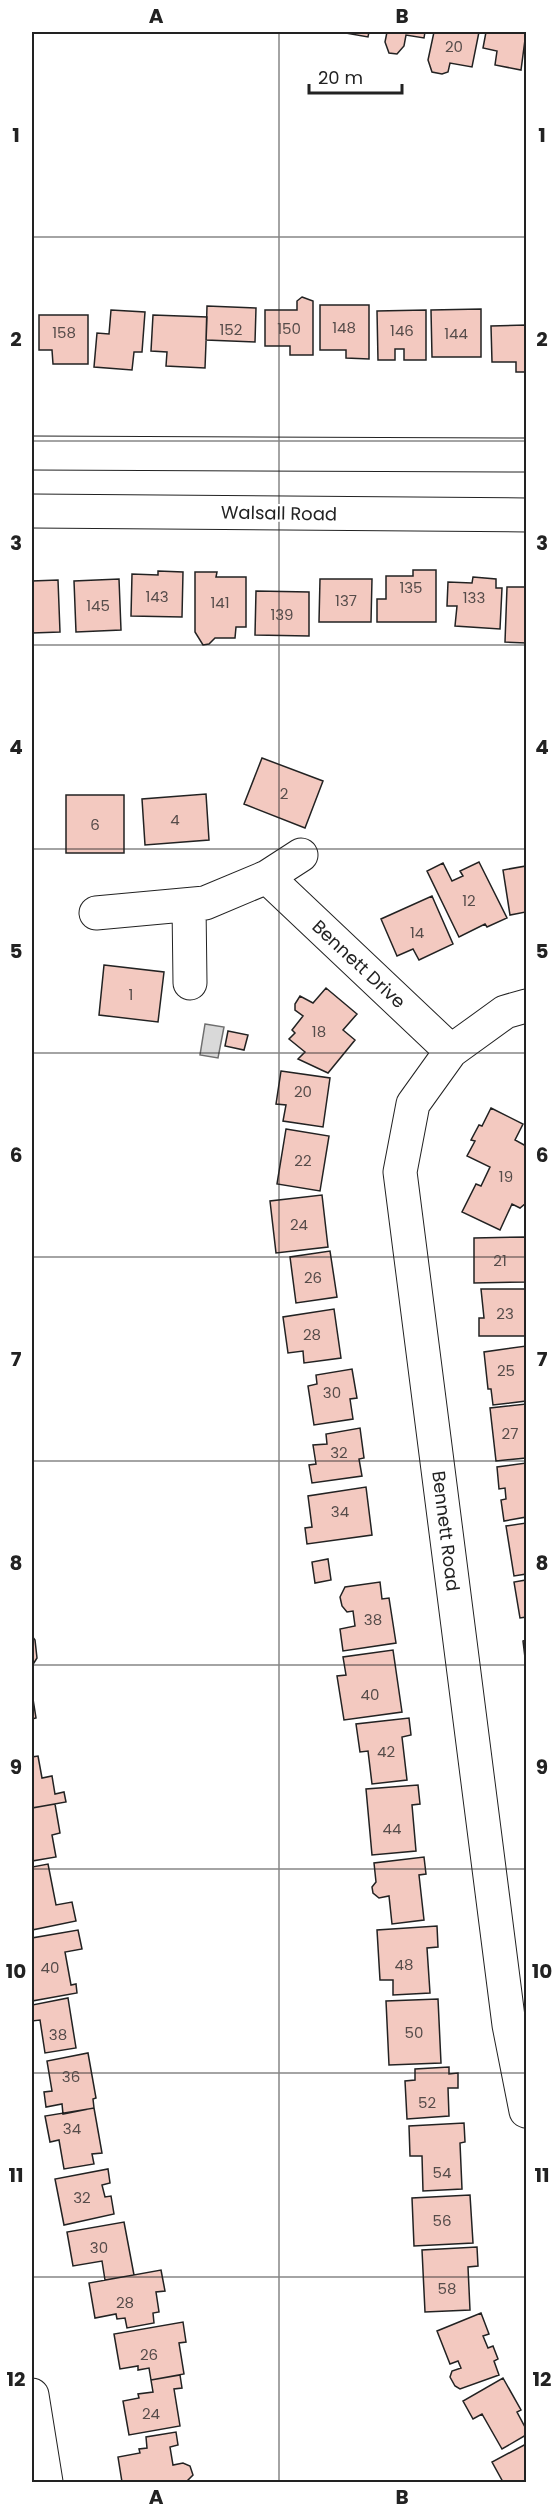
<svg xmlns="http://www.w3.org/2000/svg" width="558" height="2514" font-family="Poppins,sans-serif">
<rect width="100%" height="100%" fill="#fff"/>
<path fill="#d9d9d9" stroke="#6f6f6f" stroke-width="1.5" d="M205,1024L224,1027L218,1058L200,1055Z"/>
<path fill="#f3c9c0" stroke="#222" stroke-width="1.5" d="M340,32H369L368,37Z
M387,32H425L424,38L406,35L404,46L397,54L389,53L385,42Z
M434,32H479L472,67L450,63L448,72L442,74L432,72L428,60Z
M486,32H526L521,70L495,65L497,51L483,48Z
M302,297L313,301V355H290V346H265V310H297V301Z
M320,305H369V359L346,358V350H320Z
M32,306H33L32,343Z
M207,306L256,308L255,342L206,340Z
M481,309V357H432L431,310Z
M111,310L145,312L142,352H134L132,370L94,367L97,333L109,334Z
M426,310V360H404V349H395V360H378L377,311Z
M39,315H88V364H53L52,350H39Z
M153,315L207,317L205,368L166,366L167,352L151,351Z
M526,325V372H516V362H492L491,326Z
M413,570H436V622H377V599H386V576H413Z
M158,571L183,572L182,617L131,616L132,574L158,575Z
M195,572H217L216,577H246V627H236L235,638H215L209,644L203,645L195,632Z
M473,577L496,579V588H502L500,629L455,626L457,606H447L448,582L472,583Z
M119,579L121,630L76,632L74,581Z
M320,579H372L371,622H319Z
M58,580L60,632L32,633V581Z
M507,587H526V643L505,642Z
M256,591L309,592V636L255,635Z
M262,758L323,781L305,828L244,804Z
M206,794L209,840L145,845L142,799Z
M66,795H124V853H66Z
M479,862L507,918L487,927L485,924L459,937L427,871L443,863L452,881L463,876L460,871Z
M526,866V912L510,915L503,870Z
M432,896L453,944L419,960L413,949L397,956L381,919Z
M104,965L164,972L158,1022L99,1015Z
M326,988L357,1014L343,1030L355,1040L328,1073L298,1059L305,1052L289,1039L295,1033L292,1030L303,1016L295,1010V1004L300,996L313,1003Z
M228,1031L248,1035L244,1050L225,1046Z
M281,1071L330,1078L323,1127L283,1121L286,1105L276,1104Z
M491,1108L523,1124L515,1140L526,1146V1203L520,1208L512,1204L500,1230L462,1212L476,1184L481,1186L490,1167L467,1156L475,1141L471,1140L479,1125L482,1126Z
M286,1129L329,1136L320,1191L277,1184Z
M322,1195L328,1247L276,1253L270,1201Z
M526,1237V1282L474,1283V1238Z
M330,1251L337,1297L296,1303L290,1257Z
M481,1289H526V1336H479V1318H484Z
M334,1309L341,1358L304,1363L303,1351L288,1353L283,1317Z
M526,1346V1401L493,1405L491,1389H488L484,1352Z
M352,1369L357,1398L350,1399L353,1419L314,1425L308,1386L317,1384L316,1375Z
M526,1404V1458L496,1461L490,1408Z
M360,1428L364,1458L359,1459L362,1476L312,1483L309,1465L316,1464L313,1445L327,1444L326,1434Z
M526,1463V1517L504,1521L501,1500L506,1499L505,1488L499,1489L497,1467Z
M366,1487L372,1535L307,1544L305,1528L312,1527L308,1496Z
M526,1523V1574L514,1576L506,1526Z
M328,1559L331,1580L315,1583L312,1562Z
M526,1580V1617L520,1618L514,1582Z
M380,1582L382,1599L389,1598L396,1643L343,1651L340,1629L355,1626L353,1611L347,1612L342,1606L340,1597L345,1587Z
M32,1636L35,1640L37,1658L32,1666Z
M526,1640V1666L523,1641Z
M393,1650L402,1712L344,1720L337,1676L346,1675L343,1657Z
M33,1699L36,1718L32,1719V1700Z
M409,1718L411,1735L402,1737L407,1780L372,1784L368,1751L360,1752L356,1724Z
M38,1756L42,1778L52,1776L55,1794L64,1792L66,1802L32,1808V1757Z
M418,1785L420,1804L412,1805L416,1851L372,1855L366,1789Z
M55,1804L60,1833L52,1835L56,1857L32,1861V1808Z
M424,1857L426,1874L419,1875L424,1920L392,1924L389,1896L379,1898L373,1893L372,1887L376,1882L374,1863Z
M48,1864L56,1905L72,1902L76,1921L32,1930V1867Z
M437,1926L438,1947L427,1948L430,1993L393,1995V1980H380L377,1930Z
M78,1930L82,1949L65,1952L71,1985L76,1984L77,1993L32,2001V1938Z
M68,1998L76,2048L45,2053L40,2020L32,2021V2005Z
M438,1999L441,2063L389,2065L386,2001Z
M88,2053L96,2098L93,2099L94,2108L63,2114L62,2104L46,2107L44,2092L52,2091L47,2061Z
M449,2067V2074L458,2073V2088H448L449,2116L407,2119L405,2081L415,2080V2069Z
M94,2108L102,2153L92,2154L94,2164L64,2169L59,2140L50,2142L45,2116Z
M464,2123L465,2142L460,2143L462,2189L423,2191L422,2156H410L409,2126Z
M108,2169L110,2183L102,2185L105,2197L111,2196L114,2214L64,2225L55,2179Z
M470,2195L473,2243L414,2246L412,2198Z
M124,2222L134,2275L105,2280L102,2261L73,2266L67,2232Z
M477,2247L478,2266L468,2267L470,2310L425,2312L422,2250Z
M161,2270L165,2291L156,2292L159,2312L153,2313L154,2323L127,2328L125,2318L117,2319L116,2314L95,2318L89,2283Z
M481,2313L489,2334L483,2336L488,2348L493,2346L498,2359L494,2361L499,2375L460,2389L455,2386L450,2377L452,2371L461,2368L458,2361L450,2364L437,2331Z
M183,2322L186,2342L179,2343L184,2374L151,2380L149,2368L138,2370V2366L120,2369L114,2334Z
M180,2375L182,2388L174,2389L180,2426L129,2435L123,2401L139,2398L138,2394L153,2392L151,2380Z
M503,2378L521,2410L517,2412L526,2429V2435L502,2449L482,2414L473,2419L463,2401Z
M176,2432L178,2445L170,2447L173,2465L183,2463L190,2466L193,2475L186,2482H122L118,2457L140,2453L139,2449L147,2448L146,2437Z
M526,2444V2482H503L492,2462Z"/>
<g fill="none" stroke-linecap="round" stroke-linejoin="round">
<defs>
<path id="minor" d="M32,511L526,515
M267,877L301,855
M189,905L190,983
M96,913L205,903L267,877L451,1051
M526,1006L505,1012L451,1051L413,1104L400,1172L509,2025L526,2111
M32,2395L46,2482"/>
<path id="major" d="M32,453L526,455"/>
</defs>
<use href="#minor" stroke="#222" stroke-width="35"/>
<use href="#major" stroke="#222" stroke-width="35"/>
<use href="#minor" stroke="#fff" stroke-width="33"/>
<use href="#major" stroke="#fff" stroke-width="33"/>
</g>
<path fill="none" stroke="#222" stroke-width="1.5" stroke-opacity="0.55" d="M279,32V2482M32,237H526M32,441H526M32,645H526M32,849H526M32,1053H526M32,1257H526M32,1461H526M32,1665H526M32,1869H526M32,2073H526M32,2277H526"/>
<g text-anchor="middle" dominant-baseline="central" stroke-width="4.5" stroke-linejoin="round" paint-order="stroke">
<g font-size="15" fill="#564c4a">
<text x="454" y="46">20</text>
<text x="344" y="327">148</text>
<text x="289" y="328">150</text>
<text x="231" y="329">152</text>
<text x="402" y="330">146</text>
<text x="64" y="332">158</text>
<text x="456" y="333">144</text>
<text x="411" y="587">135</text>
<text x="157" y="596">143</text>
<text x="474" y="597">133</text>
<text x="346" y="600">137</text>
<text x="220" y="602">141</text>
<text x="98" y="605">145</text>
<text x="282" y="614">139</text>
<text x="284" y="793">2</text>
<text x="175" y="819">4</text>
<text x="95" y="824">6</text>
<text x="469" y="900">12</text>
<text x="417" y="932">14</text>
<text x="131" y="994">1</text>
<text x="319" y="1031">18</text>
<text x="303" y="1091">20</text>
<text x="303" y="1160">22</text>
<text x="506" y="1176">19</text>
<text x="299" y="1224">24</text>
<text x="500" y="1260">21</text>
<text x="313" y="1277">26</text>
<text x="505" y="1313">23</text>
<text x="312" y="1334">28</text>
<text x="506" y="1370">25</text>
<text x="332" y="1392">30</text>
<text x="510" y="1433">27</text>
<text x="339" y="1452">32</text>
<text x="340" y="1511">34</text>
<text x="373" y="1619">38</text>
<text x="370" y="1694">40</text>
<text x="386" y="1751">42</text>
<text x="392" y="1828">44</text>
<text x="404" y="1964">48</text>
<text x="50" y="1967">40</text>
<text x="414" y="2032">50</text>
<text x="58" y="2034">38</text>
<text x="71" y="2076">36</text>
<text x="427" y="2102">52</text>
<text x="72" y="2128">34</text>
<text x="442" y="2172">54</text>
<text x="82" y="2197">32</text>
<text x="442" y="2220">56</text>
<text x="99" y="2247">30</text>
<text x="447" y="2288">58</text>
<text x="125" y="2302">28</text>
<text x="149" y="2354">26</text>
<text x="151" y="2413">24</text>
</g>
<g font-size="18" fill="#222" stroke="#fff">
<text transform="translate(279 513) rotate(1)">Walsall Road</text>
<text transform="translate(359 964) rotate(43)">Bennett Drive</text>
<text transform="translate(446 1531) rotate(83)">Bennett Road</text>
</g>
</g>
<rect width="558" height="2514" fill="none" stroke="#ffffff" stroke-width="66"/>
<path d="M309 84v9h93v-9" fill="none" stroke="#222222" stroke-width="3"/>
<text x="318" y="84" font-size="18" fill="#222222" stroke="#ffffff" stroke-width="4.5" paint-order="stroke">20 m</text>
<rect x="33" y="33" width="492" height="2448" fill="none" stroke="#222" stroke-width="2"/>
<g font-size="20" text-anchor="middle" font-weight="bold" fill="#222">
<text x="156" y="23">A</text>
<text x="402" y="23">B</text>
<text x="16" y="142">1</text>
<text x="542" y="142">1</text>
<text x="16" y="346">2</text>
<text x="542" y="346">2</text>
<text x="16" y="550">3</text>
<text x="542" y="550">3</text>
<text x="16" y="754">4</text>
<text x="542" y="754">4</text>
<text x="16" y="958">5</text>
<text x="542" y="958">5</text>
<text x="16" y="1162">6</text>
<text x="542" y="1162">6</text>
<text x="16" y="1366">7</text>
<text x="542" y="1366">7</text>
<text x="16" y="1570">8</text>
<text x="542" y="1570">8</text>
<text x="16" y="1774">9</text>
<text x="542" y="1774">9</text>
<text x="16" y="1978">10</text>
<text x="542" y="1978">10</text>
<text x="16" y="2182">11</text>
<text x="542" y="2182">11</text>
<text x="16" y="2386">12</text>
<text x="542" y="2386">12</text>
<text x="156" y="2504">A</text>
<text x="402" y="2504">B</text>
</g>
</svg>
